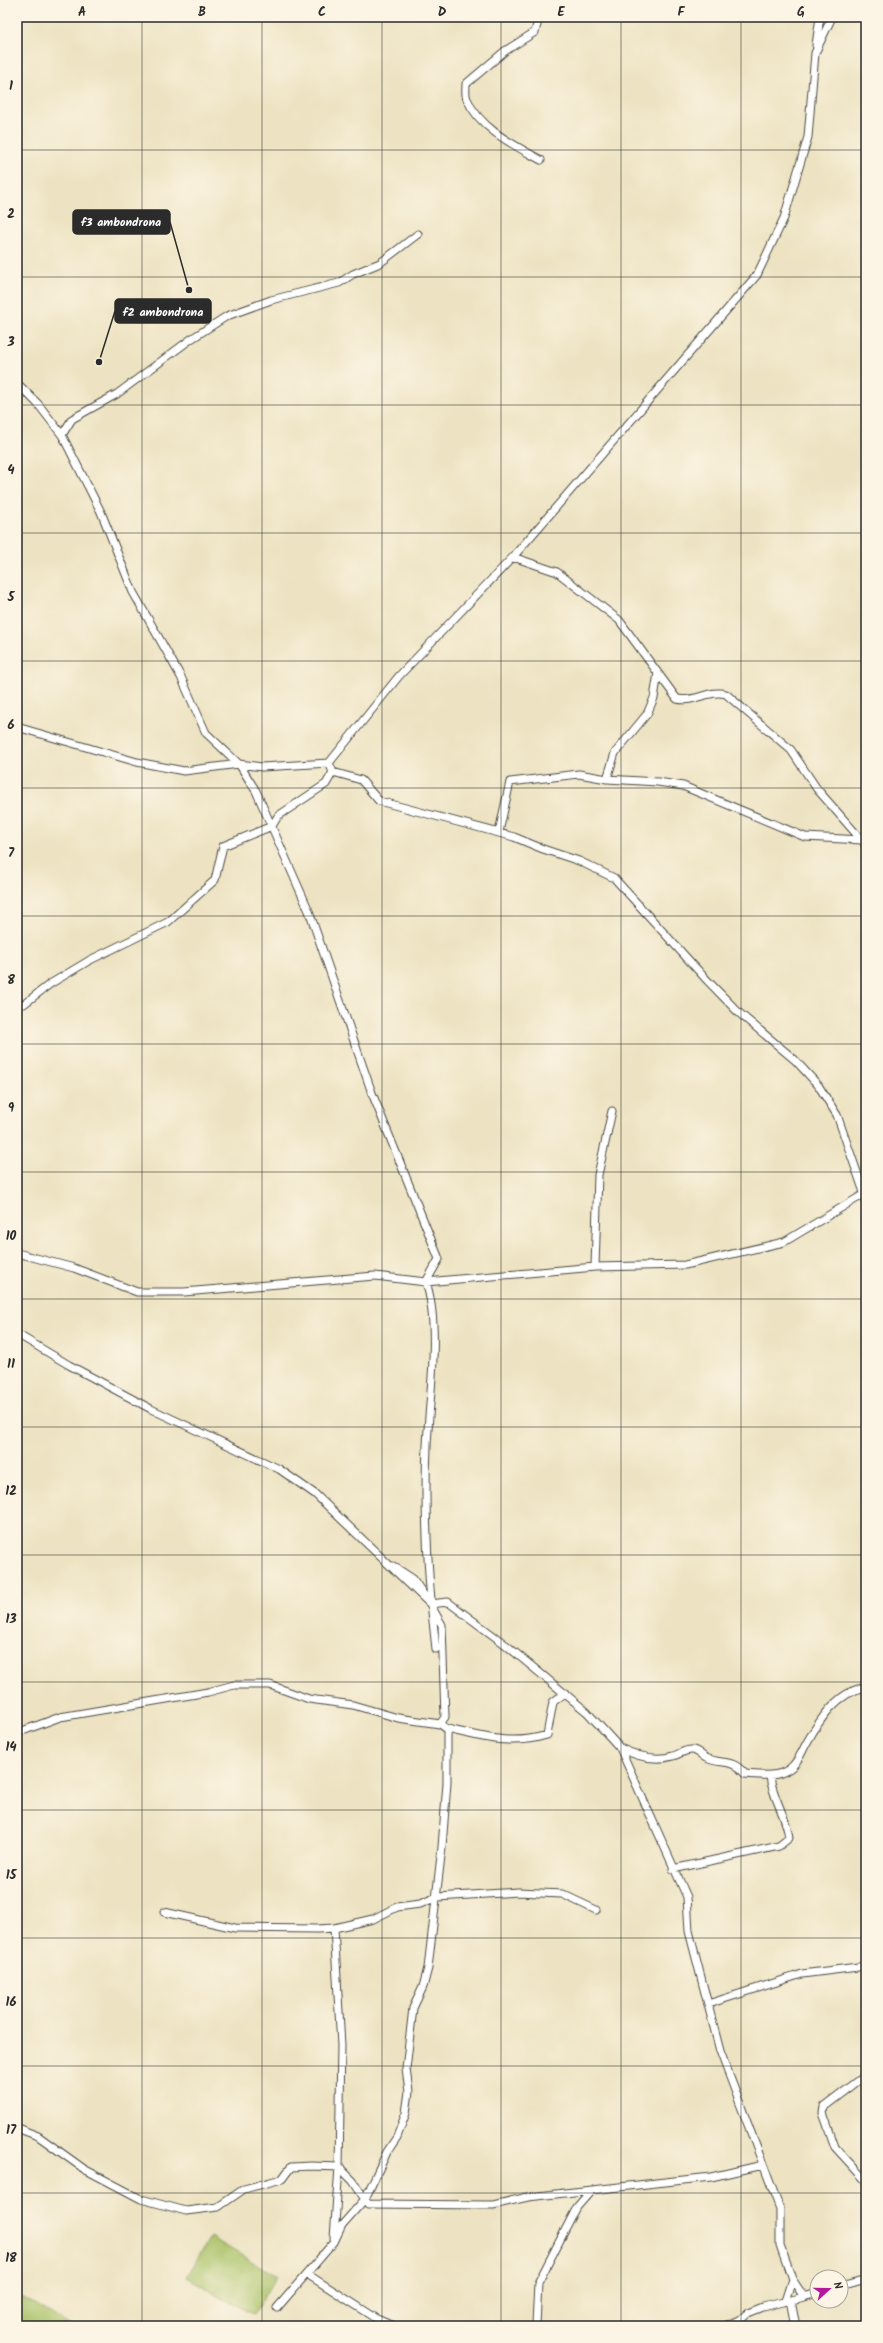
<svg xmlns="http://www.w3.org/2000/svg" width="883" height="2343" font-family="Kalam,sans-serif">
<rect width="100%" height="100%" fill="#fcf5e5"/>
<filter id="ink" filterUnits="userSpaceOnUse"><feTurbulence type="fractalNoise" baseFrequency=".025" numOctaves="2"/><feDisplacementMap in="SourceGraphic" scale="8" xChannelSelector="R" yChannelSelector="G"/><feConvolveMatrix kernelMatrix="1 2 1 2 8 2 1 2 1" color-interpolation-filters="sRGB"/></filter>
<filter id="wash" filterUnits="userSpaceOnUse"><feTurbulence type="fractalNoise" baseFrequency=".012" numOctaves="4" result="noise"/><feDisplacementMap in="SourceGraphic" scale="16" xChannelSelector="R" yChannelSelector="G"/><feGaussianBlur stdDeviation="0.9" result="paint"/><feColorMatrix in="noise" values="0 0 0 0 0 0 0 0 0 0 0 0 0 0 0 0 0 1.4 0 .05"/><feComposite in="paint" operator="in"/></filter>
<g filter="url(#wash)">
<rect width="100%" height="100%" fill="#ede3c2"/>
<path fill="#abc369" stroke="#6b774a" d="M210,2237L277,2276L254,2315L187,2277Z
M17,2294L71,2326H17Z"/>
</g>
<g filter="url(#ink)">
<g fill="none" stroke-linecap="round" stroke-linejoin="round">
<defs>
<path id="minor" d="M539,17L535,32L505,51L466,84C466,89 465,95 467,99C480,129 514,145 541,160
M816,45L820,17
M17,383L38,404L62,435L101,512L133,592L181,677L206,733L239,764L256,791L309,911L372,1093L439,1259L426,1282C441,1328 429,1398 427,1446C424,1514 428,1582 436,1649
M62,435L72,419L117,394L191,339L227,316L271,300L339,283L353,274L380,263L418,234
M513,557L557,572L619,620L677,699C694,703 710,689 726,694L791,750L817,789L866,845
M17,727L137,762L184,771L239,764L262,767L329,763L399,676L513,557L757,275L784,218L808,137L815,53L832,17
M329,763L333,772L361,780L379,801L514,837L543,849L579,861L614,878L705,978L738,1012L795,1060L818,1085L837,1115L866,1198
M607,779L615,753L647,714L654,698L658,673
M499,832L510,782L579,774L607,779L658,782L683,786L805,837L862,840
M24,1004L50,984L90,960L168,922L215,880L223,846L272,826L278,816L326,784L333,772
M17,1253L74,1268L137,1292H184L375,1276L426,1282L595,1267L685,1265L784,1242L866,1193
M595,1267L598,1175L612,1111
M17,1334L69,1365L151,1409L279,1469L315,1494L430,1604L442,1625L445,1717L440,1724L447,1729V1783L442,1847L428,1968L423,1987L413,2008L406,2069L409,2092L406,2113L397,2137L387,2152L365,2199L342,2225L334,2242L277,2308
M393,1566L413,1579L430,1604L448,1602L506,1645L587,1712L620,1748L687,1897L689,1931L720,2051L780,2209V2245L792,2279L804,2297L817,2293
M447,1729C484,1737 510,1746 547,1735L553,1702L565,1693
M17,1733L60,1717L208,1692L234,1685H270L309,1699L353,1705L398,1718L440,1724
M620,1748C636,1756 654,1762 673,1756C681,1754 684,1749 693,1750C698,1751 702,1756 706,1758C722,1765 732,1758 745,1774C759,1775 777,1778 789,1769C797,1764 802,1752 806,1744C820,1719 837,1692 866,1687
M673,1869L779,1846L789,1838C787,1816 772,1798 770,1776
M164,1912L235,1928L317,1929L334,1928L373,1919L397,1907L420,1904L437,1897L518,1892L562,1894L596,1910
M334,1928L341,2045L339,2167L334,2238
M708,2004L802,1974L866,1966
M866,2075L824,2107L823,2113L835,2147L866,2181
M17,2128L38,2136L84,2169L141,2199L186,2211L218,2207L244,2189L282,2179L291,2167L311,2166L339,2167L353,2181L368,2204L493,2205L528,2197L711,2177L763,2165
M307,2274L379,2320L393,2326
M841,2286L866,2279
M791,2300L796,2326
M785,2301L792,2279
M536,2326L538,2283L577,2207L590,2192
M726,2326L740,2320L748,2313L763,2307L804,2297"/>
</defs>
<use href="#minor" stroke="#484742" stroke-width="9"/>
<use href="#minor" stroke="#fff" stroke-width="7"/>
</g>
</g>
<path fill="none" stroke="#2b2b2b" stroke-width="1" stroke-opacity="0.55" d="M142,17V2326M262,17V2326M382,17V2326M501,17V2326M621,17V2326M741,17V2326M17,150H866M17,277H866M17,405H866M17,533H866M17,661H866M17,788H866M17,916H866M17,1044H866M17,1172H866M17,1299H866M17,1427H866M17,1555H866M17,1682H866M17,1810H866M17,1938H866M17,2066H866M17,2193H866"/>
<path fill="none" stroke="#2b2b2b" stroke-width="1.5" d="M189 290L170 222M99 362L115 311"/>
<g fill="#2b2b2b" stroke="#fcf5e5" stroke-width="1.5">
<circle cx="189" cy="290" r="4"/>
<circle cx="99" cy="362" r="4"/>
</g>
<g fill="#2b2b2b" stroke="#2b2b2b" stroke-width="1.5">
<rect x="73" y="210" width="97" height="24" rx="4"/>
<rect x="115" y="299" width="96" height="24" rx="4"/>
</g>
<g font-size="12" text-anchor="middle" font-weight="bold" fill="#fff">
<text x="121" y="226">f3 ambondrona</text>
<text x="163" y="316">f2 ambondrona</text>
</g>
<rect width="883" height="2343" fill="none" stroke="#fcf5e5" stroke-width="44"/>
<g transform="translate(829 2289) rotate(69)"><circle r="19" fill="#fcf5e5" stroke="#a8a49b"/>
<path d="M0-3L7 15L0 10L-7 15Z" fill="#b5179e"/>
<text y="-6" font-size="11" font-weight="bold" text-anchor="middle" fill="#2b2b2b">N</text>
</g>
<rect x="22" y="22" width="839" height="2299" fill="none" stroke="#2b2b2b" stroke-width="1.5"/>
<g font-size="13" text-anchor="middle" font-weight="bold" fill="#2b2b2b">
<text x="82" y="16">A</text>
<text x="202" y="16">B</text>
<text x="322" y="16">C</text>
<text x="442" y="16">D</text>
<text x="561" y="16">E</text>
<text x="681" y="16">F</text>
<text x="801" y="16">G</text>
<text x="11" y="90">1</text>
<text x="11" y="218">2</text>
<text x="11" y="346">3</text>
<text x="11" y="474">4</text>
<text x="11" y="601">5</text>
<text x="11" y="729">6</text>
<text x="11" y="857">7</text>
<text x="11" y="984">8</text>
<text x="11" y="1112">9</text>
<text x="11" y="1240">10</text>
<text x="11" y="1368">11</text>
<text x="11" y="1495">12</text>
<text x="11" y="1623">13</text>
<text x="11" y="1751">14</text>
<text x="11" y="1879">15</text>
<text x="11" y="2006">16</text>
<text x="11" y="2134">17</text>
<text x="11" y="2262">18</text>
</g>
</svg>
